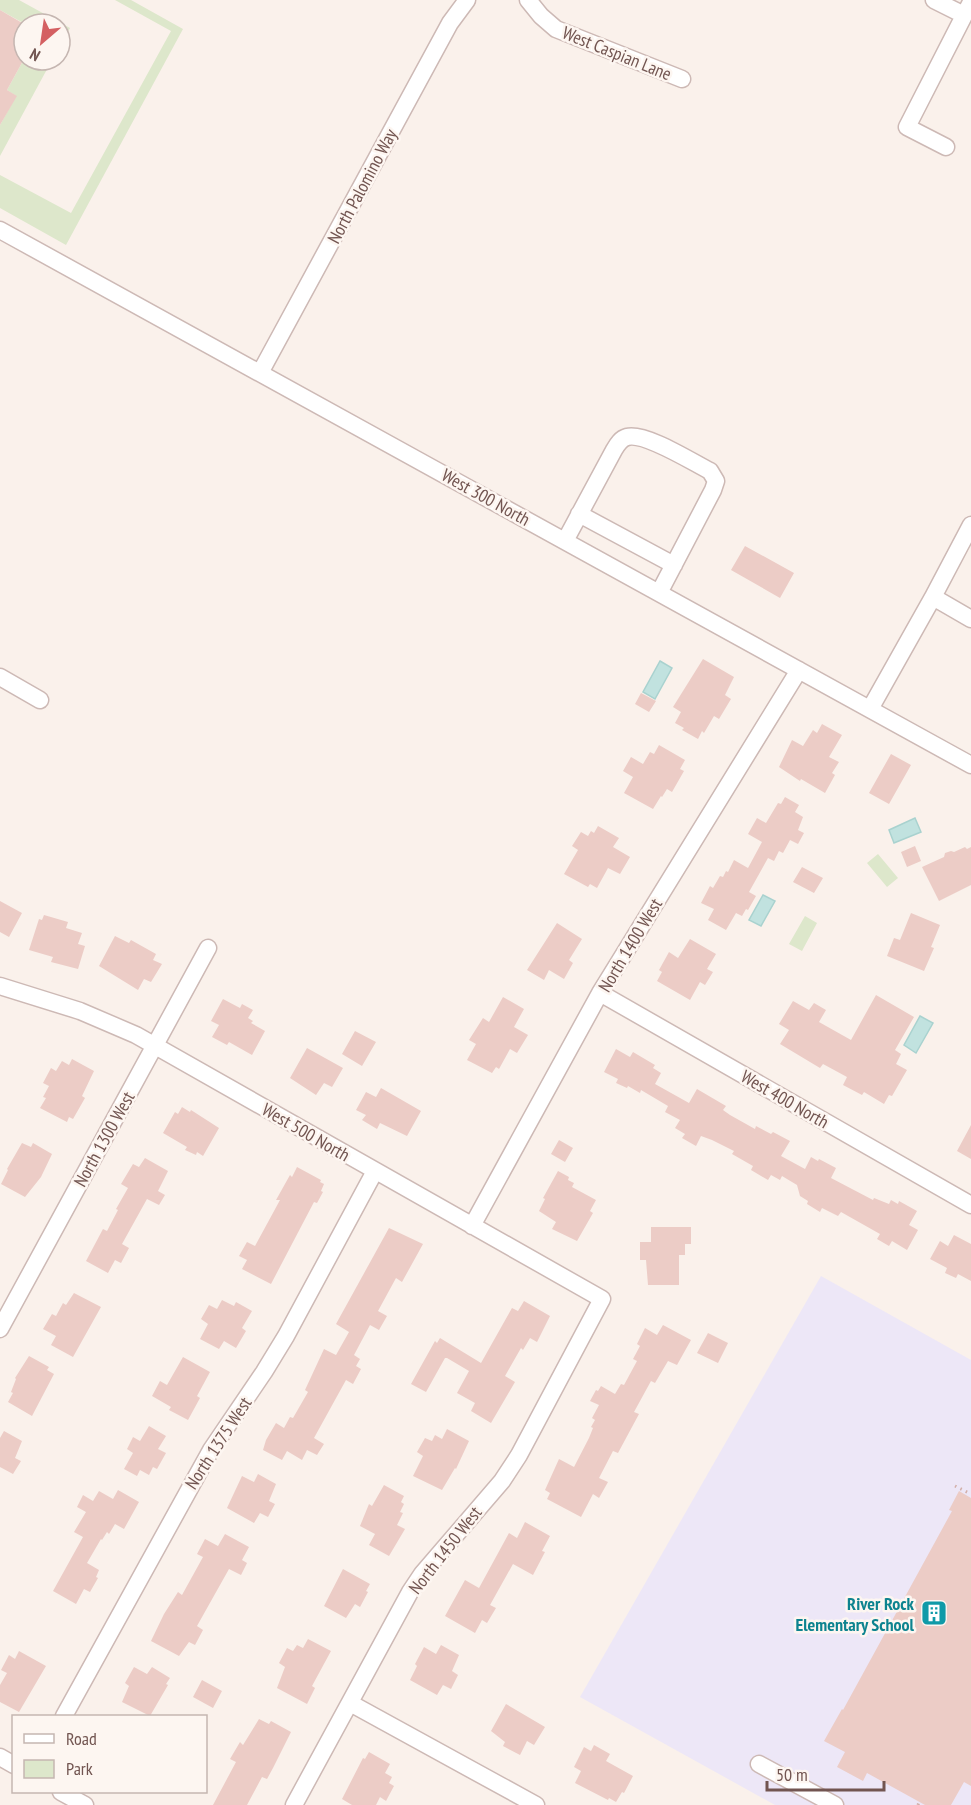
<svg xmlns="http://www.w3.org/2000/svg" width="971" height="1805" font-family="'PT Sans Narrow',sans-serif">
<rect width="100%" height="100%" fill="#faf1eb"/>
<path fill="#ede7f7" d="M821,1276L971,1360V1805H775L580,1697Z"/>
<path fill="#dde7cb" d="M0,0H19L70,28L60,46V24H25L0,10Z
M115,0H131L183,29L66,245L0,208V175L71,213L171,31Z
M24,59L52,60L0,156V125L16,96L7,90Z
M878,854L898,878L887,887L867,863Z
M805,916L817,923L802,951L789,944Z"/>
<path fill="#c1e2df" stroke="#a9d2cf" stroke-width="1.5" d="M660,661L672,668L655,699L643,692Z
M915,818L921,832L894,843L889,830Z
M763,895L775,901L761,926L749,920Z
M920,1016L933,1023L916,1053L904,1045Z"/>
<path fill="#ecccc6" d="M0,10L24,24V59L7,90L17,96L0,125Z
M745,546L794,573L780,598L731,570Z
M703,659L734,677L725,695L731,699L719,719L714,716L704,733L702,731L698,739L682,730L684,728L675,723L681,712L673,707Z
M641,693L656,701L649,712L635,704Z
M822,724L842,735L829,757L839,762L832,773L835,775L825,793L801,779L800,781L779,767L792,740L803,746L813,730L817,733Z
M659,745L685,760L680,769L684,771L672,792L667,789L662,797L661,796L653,809L624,793L633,777L623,771L631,757L643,764L650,752L654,754Z
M891,754L911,765L889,804L869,793Z
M785,797L799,805L795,812L803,817L798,830L804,833L798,844L790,840L783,853L779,851L774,861L768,858L749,892L756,896L748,910L746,909L742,916L736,913L726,930L708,920L714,909L701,903L710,886L713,888L720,876L723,877L726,871L728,872L734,860L748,868L762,842L748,834L757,818L766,823L778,803L781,804Z
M598,826L619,838L613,847L630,857L620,874L608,868L597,888L590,884L588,887L564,874L578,850L572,846L581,832L588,836L591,831L594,833Z
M915,846L921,861L907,867L901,852Z
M965,847L967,849L971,847V885L939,901L922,867L944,857L945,853L951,851L954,852Z
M802,867L823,878L814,893L793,882Z
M0,901L22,913L9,937L0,932Z
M911,913L940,925L931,947L934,948L924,971L887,956L894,938L900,940Z
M44,915L68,922L66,928L82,933L78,944L85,946L78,969L51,962L53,957L29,950L39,919L42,920Z
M557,923L582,939L569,960L573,963L564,979L549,970L544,980L527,970Z
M115,936L129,943L131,940L156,954L153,960L162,964L151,982L144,979L138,990L99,966Z
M690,939L716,954L707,969L713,972L705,985L700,982L690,1000L657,981L662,972L659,970L669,952L678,958Z
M876,995L914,1017L895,1050L901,1054L896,1064L907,1070L892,1096L889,1095L884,1104L864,1092L862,1095L843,1085L847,1077L823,1064L820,1068L780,1044L789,1030L779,1024L793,1001L809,1010L814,1003L826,1010L819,1022L851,1040Z
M503,997L524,1009L514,1027L528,1035L517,1053L510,1049L499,1069L496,1067L492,1073L467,1060L476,1044L469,1040L483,1018L489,1022Z
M223,999L240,1008L242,1004L253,1010L248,1018L253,1021L251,1023L265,1031L252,1055L229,1042L227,1045L212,1037L219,1025L211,1021Z
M355,1031L376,1042L362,1066L342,1054Z
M307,1048L343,1068L332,1087L324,1083L316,1095L290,1078Z
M616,1049L630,1057L633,1052L655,1065L653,1068L661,1073L655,1084L689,1103L697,1089L726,1106L723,1110L730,1115L755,1129L756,1126L771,1134L773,1132L790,1141L781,1156L805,1169L811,1157L818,1161L819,1159L836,1168L831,1178L873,1200L874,1198L889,1204L891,1200L898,1204L899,1201L917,1211L909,1225L918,1230L907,1250L892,1241L889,1246L877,1239L880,1234L841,1212L838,1216L822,1208L820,1212L807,1204L808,1201L800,1196L797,1185L782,1176L780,1180L771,1175L768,1180L751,1170L753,1166L732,1154L734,1151L712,1140L701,1136L696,1146L682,1138L685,1134L675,1128L680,1120L665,1112L668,1106L641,1090L640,1093L628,1086L627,1088L616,1083L618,1079L604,1072Z
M72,1059L94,1071L82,1096L85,1098L73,1119L69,1117L67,1122L40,1108L46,1098L43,1097L49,1086L43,1083L51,1068L56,1071L62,1061L69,1065Z
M381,1088L421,1111L407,1136L380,1123L377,1129L362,1120L366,1115L356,1110L366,1092L376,1097Z
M182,1107L190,1112L191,1110L219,1128L203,1156L197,1152L196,1155L185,1150L187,1147L163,1133L175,1112L178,1114Z
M971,1125V1159L957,1151Z
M559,1140L573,1148L565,1162L551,1154Z
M22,1143L31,1147L33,1143L52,1154L41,1177L25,1197L1,1184L8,1170L7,1169Z
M145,1158L168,1171L158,1191L165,1195L159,1205L147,1199L122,1244L129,1248L121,1263L115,1260L108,1273L86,1261L103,1229L107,1231L118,1210L116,1209L128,1188L121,1184L133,1164L139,1167Z
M297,1167L321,1180L320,1182L324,1184L321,1191L323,1192L317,1203L314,1202L271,1284L242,1269L247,1260L239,1256L247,1242L255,1246L280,1200H276L290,1175L292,1177Z
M558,1171L569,1177L568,1180L574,1183L572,1187L596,1200L590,1211L593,1213L577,1241L552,1229L556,1222L539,1211L545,1199L543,1198Z
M651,1227H691V1244H685V1255H679V1285H648L646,1260H640V1242H651Z
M389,1228L423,1244L402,1282L396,1278L378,1311L387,1316L379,1330L370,1325L354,1355L360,1359L356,1366L361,1369L353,1384L346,1380L314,1438L324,1444L317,1455L307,1450L302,1460L287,1451L282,1460L263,1450L266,1440L276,1423L284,1428L290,1417L293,1418L308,1392L305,1390L324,1349L336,1355L349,1332L336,1324Z
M954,1235L971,1244V1281L958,1274L956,1278L945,1273L947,1268L930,1259L940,1241L948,1246Z
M74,1293L101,1307L73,1357L51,1345L56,1336L43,1329L52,1314L56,1316L63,1303L66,1305Z
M222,1300L234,1306L236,1302L252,1311L242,1328L246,1331L236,1348L224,1341L219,1349L200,1339L208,1324L201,1319L209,1305L217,1309Z
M524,1301L550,1316L537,1342L530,1338L523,1350L521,1348L505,1376L515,1382L491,1423L471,1411L475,1403L457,1393L469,1371L447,1358H445L426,1392L411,1384L435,1341L437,1343L440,1338L481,1363L512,1308L518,1311Z
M663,1325L691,1340L677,1365L668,1361L655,1383L651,1381L634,1412L639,1414L618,1453L613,1451L599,1478L608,1482L599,1498L593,1494L581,1517L547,1499L550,1493L545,1490L559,1459L574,1467L589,1438L593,1428L591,1427L595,1420L592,1418L599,1405L590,1401L596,1390L598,1391L601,1386L615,1394L621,1384L624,1385L637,1361L633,1359L640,1346L637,1344L645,1328L657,1335Z
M708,1333L728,1343L718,1363L697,1353Z
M29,1356L49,1367L47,1370L54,1374L32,1416L8,1402L13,1393L11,1392L16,1379L15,1378Z
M183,1357L210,1372L197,1396L200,1398L188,1420L169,1410L171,1407L152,1396L160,1381L167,1385Z
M149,1426L166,1436L158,1449L166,1453L157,1469L153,1467L149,1475L140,1470L137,1476L124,1469L133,1453L127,1449L133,1437L140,1441Z
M447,1429L469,1441L456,1469L455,1468L442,1490L413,1476L423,1456L417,1452L425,1438L432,1441L435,1435L442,1439Z
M4,1431L22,1441L15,1458L21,1461L13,1474L0,1467V1438Z
M258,1474L276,1484L269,1501L275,1504L268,1517L260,1513L254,1523L227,1508L242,1476L254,1482Z
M384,1485L404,1496L401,1502L404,1504L400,1512L403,1513L397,1525L405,1529L389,1556L369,1545L375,1534L360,1526L369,1504L372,1506Z
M118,1490L139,1502L124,1529L115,1524L109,1534L107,1532L102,1540L101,1539L87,1563L99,1570L96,1577L98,1578L90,1592L84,1589L76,1604L53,1591L83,1537L74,1532L86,1512L77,1507L83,1495L93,1501L99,1491L113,1499Z
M959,1491L971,1498V1786L964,1782L951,1805H925L867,1773L863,1781L837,1767L845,1752L824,1741L842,1709L843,1710L952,1511L949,1510Z
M525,1522L550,1536L542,1551L545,1552L533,1575L513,1564L490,1605L496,1608L487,1623L482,1620L475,1633L445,1616L465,1580L479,1588L509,1533L517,1538Z
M225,1534L249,1547L242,1560L247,1563L241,1575L229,1569L197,1626L203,1630L195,1645L189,1642L179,1656L151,1641L164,1614L178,1592L182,1595L203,1557L197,1554L205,1539L218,1546Z
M343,1569L370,1584L366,1591L368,1592L360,1607L355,1604L346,1618L324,1606Z
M308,1639L331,1651L312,1686L315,1688L307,1704L277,1688L285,1667L279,1663L287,1648L293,1651L297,1645L303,1648Z
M441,1645L459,1655L452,1671L458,1675L451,1689L443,1685L437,1695L410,1680L417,1666L415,1664L424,1647L436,1654Z
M19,1651L46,1666L19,1712L0,1702V1685L7,1673L1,1670L9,1655L15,1659Z
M134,1667L147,1674L152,1667L170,1678L166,1684L168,1685L150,1716L122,1702L129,1686L125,1683Z
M202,1680L222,1691L213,1708L193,1697Z
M506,1704L545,1727L534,1745L527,1741L520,1755L503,1746L505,1742L491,1731Z
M259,1719L269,1724L271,1721L291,1732L273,1768L267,1779L262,1777L247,1805H213L236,1762L230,1759L240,1742L243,1745Z
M594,1745L610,1754L606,1761L633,1776L624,1793L622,1792L616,1802L609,1798L608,1800L575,1783L581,1771L574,1767L584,1747L591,1751Z
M369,1752L390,1764L385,1773L392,1777L389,1783L394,1786L386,1801L380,1797L376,1805H352L342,1799L363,1758L365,1759Z"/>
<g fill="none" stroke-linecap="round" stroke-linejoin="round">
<defs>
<path id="minor" d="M528,0L541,16L556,29L682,79
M934,0L964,15
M946,147L907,127L971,2
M0,230L971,765
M260,373L450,23L467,0
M579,514L674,565
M565,541L614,450C617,445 620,439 627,437C645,432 692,462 710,471L716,481L713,490L659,593
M933,597L971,525
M0,677L40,700
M870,709L933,597L971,619
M0,986L80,1011L136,1035L602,1299L519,1455L502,1481L422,1574L410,1592L294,1805
M600,993L971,1205
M472,1226L600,993L799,670
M0,1329L208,948
M350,1703L536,1805
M64,1716L211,1450L264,1372L286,1336L375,1171
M0,1757L14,1765
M759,1764L835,1805
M61,1792L85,1805"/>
</defs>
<use href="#minor" stroke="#cdb9b5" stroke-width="19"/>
<path stroke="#d2afa9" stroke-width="3" stroke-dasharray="1.5 4.5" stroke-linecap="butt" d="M955,1486L971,1494
M918,1805L919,1802"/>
<use href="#minor" stroke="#fff" stroke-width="16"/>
</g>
<defs>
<symbol id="building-square" viewBox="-11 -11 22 22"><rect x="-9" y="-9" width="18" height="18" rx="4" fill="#0f9aa8" stroke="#fdf6f1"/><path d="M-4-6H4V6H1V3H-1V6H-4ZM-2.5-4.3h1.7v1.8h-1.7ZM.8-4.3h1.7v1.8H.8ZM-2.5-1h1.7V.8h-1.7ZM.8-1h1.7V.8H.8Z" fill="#fff"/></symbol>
</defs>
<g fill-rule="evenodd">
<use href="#building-square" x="919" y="1598" width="30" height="30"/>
</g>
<g text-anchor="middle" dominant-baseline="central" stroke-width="5" stroke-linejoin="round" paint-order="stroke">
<g font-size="18" fill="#725551" stroke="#fdf6f1">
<text transform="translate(617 53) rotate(22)">West Caspian Lane</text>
<text transform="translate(362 186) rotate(-62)">North Palomino Way</text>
<text transform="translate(486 497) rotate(29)">West 300 North</text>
<text transform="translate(630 945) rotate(-59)">North 1400 West</text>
<text transform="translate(785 1099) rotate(30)">West 400 North</text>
<text transform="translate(306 1132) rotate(30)">West 500 North</text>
<text transform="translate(104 1139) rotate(-61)">North 1300 West</text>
<text transform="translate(218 1443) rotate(-57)">North 1375 West</text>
<text transform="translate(445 1550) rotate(-52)">North 1450 West</text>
</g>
<g font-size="18" font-weight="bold" fill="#0d838f" stroke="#fdf6f1" text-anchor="end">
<text x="914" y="1603">River Rock<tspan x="914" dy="21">Elementary School</tspan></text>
</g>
</g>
<rect x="12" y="1715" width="195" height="78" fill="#fdf6f1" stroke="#c5b6b1" stroke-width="1.5"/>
<rect x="24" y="1734" width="30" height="9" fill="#ffffff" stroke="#c5b6b1" stroke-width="1.5"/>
<text x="66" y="1745" font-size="18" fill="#725551">Road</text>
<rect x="24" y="1760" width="30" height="18" fill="#dde7cb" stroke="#c5b6b1" stroke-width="1.5"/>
<text x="66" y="1775" font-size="18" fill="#725551">Park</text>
<g transform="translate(42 42) rotate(209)"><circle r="28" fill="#fdf6f1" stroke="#c5b6b1" stroke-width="1.5"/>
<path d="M0-4.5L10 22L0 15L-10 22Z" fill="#d46062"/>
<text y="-9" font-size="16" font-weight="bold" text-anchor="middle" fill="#725551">N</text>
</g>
<path d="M767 1781v9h117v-9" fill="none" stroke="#725551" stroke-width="3"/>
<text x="776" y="1781" font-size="18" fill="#725551" stroke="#fdf6f1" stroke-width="4.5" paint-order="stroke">50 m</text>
</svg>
